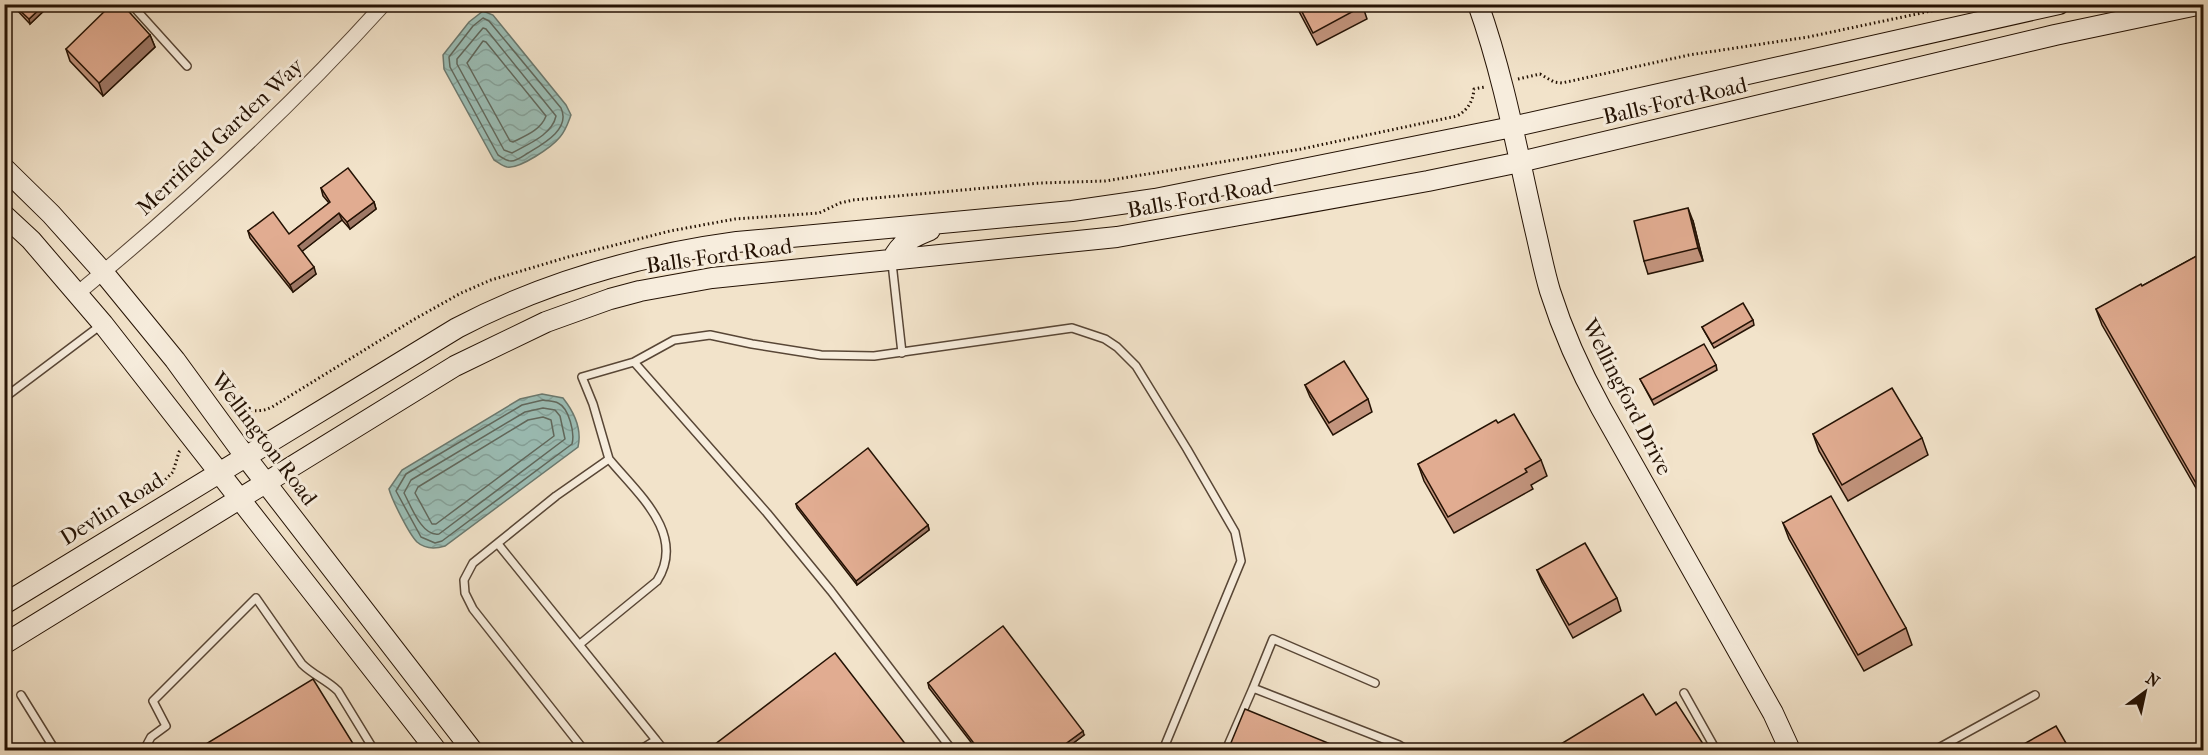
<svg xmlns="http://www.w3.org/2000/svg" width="2208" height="755" font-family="'IM FELL French Canon',serif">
<defs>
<pattern id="water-waves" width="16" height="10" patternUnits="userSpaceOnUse" patternTransform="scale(1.5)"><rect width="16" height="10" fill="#9bbeb6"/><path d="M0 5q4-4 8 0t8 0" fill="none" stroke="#85a29b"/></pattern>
</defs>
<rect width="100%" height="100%" fill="#f2e3ca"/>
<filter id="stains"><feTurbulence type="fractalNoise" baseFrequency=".00333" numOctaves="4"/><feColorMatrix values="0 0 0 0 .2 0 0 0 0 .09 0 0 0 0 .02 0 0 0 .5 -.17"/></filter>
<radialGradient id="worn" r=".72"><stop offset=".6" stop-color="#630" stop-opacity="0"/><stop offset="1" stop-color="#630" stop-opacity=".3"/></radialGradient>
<path fill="url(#water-waves)" stroke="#6b796f" stroke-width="1.5" d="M483,11L493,15L566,105L571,115C568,123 566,130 560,137C552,147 520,169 507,167C502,166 498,162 494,160L444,69L443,55L469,22Z
M542,394L563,398C574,412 582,430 578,447L445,546C435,549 425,549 417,542C409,534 392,500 389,489L402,470L520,399Z"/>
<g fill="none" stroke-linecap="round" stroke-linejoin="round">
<path stroke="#60685d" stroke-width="1.5" d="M483,18L489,21L561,108C571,129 543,144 528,153C523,156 517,161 511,161C506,161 503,158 498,155L450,67L449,57L473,26Z
M483,28L486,29L556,116C552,135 528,144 512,153L504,150L457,64V59Z
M483,41L486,42L546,116C541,130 525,136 513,142L510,141L467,63Z
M543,400C547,401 554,401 558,403C569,408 575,433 572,444L442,541L435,543L421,537L396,491L406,474L522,405Z
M543,408L555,410L560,416L565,439L439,534C422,537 411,506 404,493L411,480L525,412Z
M543,417L551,420L554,436L436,524H432L415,493L418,487L528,420Z"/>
<defs>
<path id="lane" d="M131,4L187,66
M892,263L902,353
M634,362L674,340L710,335L752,344L821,355L874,356L1072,328L1105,339L1117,347L1136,366L1187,449L1235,532L1241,561L1163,750
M4,398L101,325
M609,459L593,404L582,377L634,362L767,513L831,591L952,750
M498,544L656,740
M580,644L657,581C687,534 637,493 609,459L556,496L473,563L464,580L465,593L473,609L584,750
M1375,683L1273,639L1253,688L1399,745L1407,750
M1684,693L1716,750
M21,695L55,750
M144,750L151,737L166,726L153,701L256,598L302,664C313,675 327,680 338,691L374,750
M640,750L656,740L664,750
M1226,750L1253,688
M1935,750L2035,695"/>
<path id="street" d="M78,293C186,204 290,108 384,4"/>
<path id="secondary" d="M1478,4C1504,77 1518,155 1535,229C1540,250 1544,271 1550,291C1563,332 1580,370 1601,408L1773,713L1790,750
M4,168L51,214L103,272L175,360L245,456L472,750
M4,215L31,240L103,324L436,750
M892,260C900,242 913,237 930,230
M4,604L457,328C543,283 641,255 737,242L1072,211L1155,199L1512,127L2059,4
M4,644L455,366L546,322L610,299L640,291L712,278L1117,237L1428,181L1520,162L2055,35L2202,4"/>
</defs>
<use href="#lane" stroke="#584636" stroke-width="10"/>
<use href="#street" stroke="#584636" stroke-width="16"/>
<use href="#secondary" stroke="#241204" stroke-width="22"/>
<path stroke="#241204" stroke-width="3" stroke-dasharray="1.5 3" stroke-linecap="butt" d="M1518,79L1540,74L1554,82L1562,83L1689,55L1808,37L1964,4
M238,415C251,406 256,415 272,407L413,320L461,293L491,280L568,257L670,231L735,219L819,213L840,203L853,200L1040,183L1105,181L1301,149L1457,116C1468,110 1473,101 1474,89L1485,87
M159,486L173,472L179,452L181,450"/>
<use href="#lane" stroke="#f7eddd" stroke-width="7"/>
<use href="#street" stroke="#f7eddd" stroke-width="14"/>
<use href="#secondary" stroke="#f7eddd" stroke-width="20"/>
</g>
<path fill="#c2947d" stroke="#241204" stroke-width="1.5" d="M51,4L30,24L17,10L15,6Z
M1295,4H1362L1367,19L1317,45Z
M150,35L155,47L103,96L70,61L66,49Z
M321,188L374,202L376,209L350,229L342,220L302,251L316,274L293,292L250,238L248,231L289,234L329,203L323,196Z
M1693,221L1703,261L1648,274L1644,261Z
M2204,252V502L2102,325L2096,309L2142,286Z
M1753,320L1754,325L1714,348L1702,327Z
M1716,365L1717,370L1654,405L1640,379Z
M1305,385L1368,399L1372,412L1333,435L1310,397Z
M1498,423L1541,460L1547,476L1531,485L1533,489L1454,533L1424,481L1418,464Z
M1813,434L1922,438L1928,455L1848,501L1819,451Z
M796,504L928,525L929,530L857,585L797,508Z
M1783,523L1906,628L1912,645L1864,671L1789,539Z
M1537,570L1617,598L1621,611L1573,638L1542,582Z
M928,683L1084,735L1064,750H977L929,688Z"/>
<path fill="#9e7866" stroke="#241204" stroke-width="1.5" d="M45,4H51L30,24L29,19Z
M150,35L155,47L103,96L99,83Z
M374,202L376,209L350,229L347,222Z
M1688,208L1693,221L1703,261L1698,248Z
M339,213L342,220L300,253L298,246Z
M314,267L316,274L293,292L290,285Z
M928,525L929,530L857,585L856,581Z
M1083,731L1084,735L1064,750H1057Z"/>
<path fill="#e1ac91" stroke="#241204" stroke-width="1.5" d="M16,4H45L29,19L15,6Z
M112,4H122L150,35L99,83L66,49Z
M1298,4H1362L1363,6L1313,33Z
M348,168L374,202L347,222L339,213L298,246L314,267L290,285L248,231L273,212L289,234L330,202L321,188Z
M1688,208L1698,248L1644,261L1634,221Z
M2204,252V497L2096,309L2141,284L2142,286Z
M1743,303L1753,320L1712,344L1702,327Z
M1704,344L1716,365L1652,400L1640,379Z
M1344,361L1368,399L1329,423L1305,385Z
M1892,388L1922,438L1842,485L1813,434Z
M1514,414L1541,460L1525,469L1527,472L1448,517L1418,464L1496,420L1498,423Z
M868,448L928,525L856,581L796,504Z
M1831,496L1906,628L1858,655L1783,523Z
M1585,543L1617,598L1569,625L1537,570Z
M1003,626L1083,731L1057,750H979L928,683Z
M835,653L910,750H718L714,745Z
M313,679L357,750H196Z
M1643,694L1656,715L1676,702L1707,750H1551Z
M1245,709L1345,750H1228Z
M2056,726L2070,750H2013Z"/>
<g text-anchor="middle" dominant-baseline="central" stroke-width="6" stroke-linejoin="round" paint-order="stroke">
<g font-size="22" fill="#241204" stroke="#f7eddd">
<text transform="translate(1675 101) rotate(-13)">Balls Ford Road</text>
<text transform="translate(220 137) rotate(-43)">Merrifield Garden Way</text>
<text transform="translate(1200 198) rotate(-10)">Balls Ford Road</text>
<text transform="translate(719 256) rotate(-8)">Balls Ford Road</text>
<text transform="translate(1627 397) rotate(63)">Wellingford Drive</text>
<text transform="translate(264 439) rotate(53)">Wellington Road</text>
<text transform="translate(112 509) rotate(-32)">Devlin Road</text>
</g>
</g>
<rect width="2208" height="755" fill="none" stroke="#f2e3ca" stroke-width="24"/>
<rect x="6" y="6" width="2196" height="743" fill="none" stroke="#241204" stroke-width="3"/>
<rect x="12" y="12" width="2184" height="731" fill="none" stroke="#241204" stroke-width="1.5"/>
<g transform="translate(2145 692) rotate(33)" stroke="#f7eddd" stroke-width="4.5" paint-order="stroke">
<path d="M0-4.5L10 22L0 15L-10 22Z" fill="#241204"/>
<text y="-9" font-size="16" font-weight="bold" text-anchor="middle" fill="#241204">N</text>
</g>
<rect width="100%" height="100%" filter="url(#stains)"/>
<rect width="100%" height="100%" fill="url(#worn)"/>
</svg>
